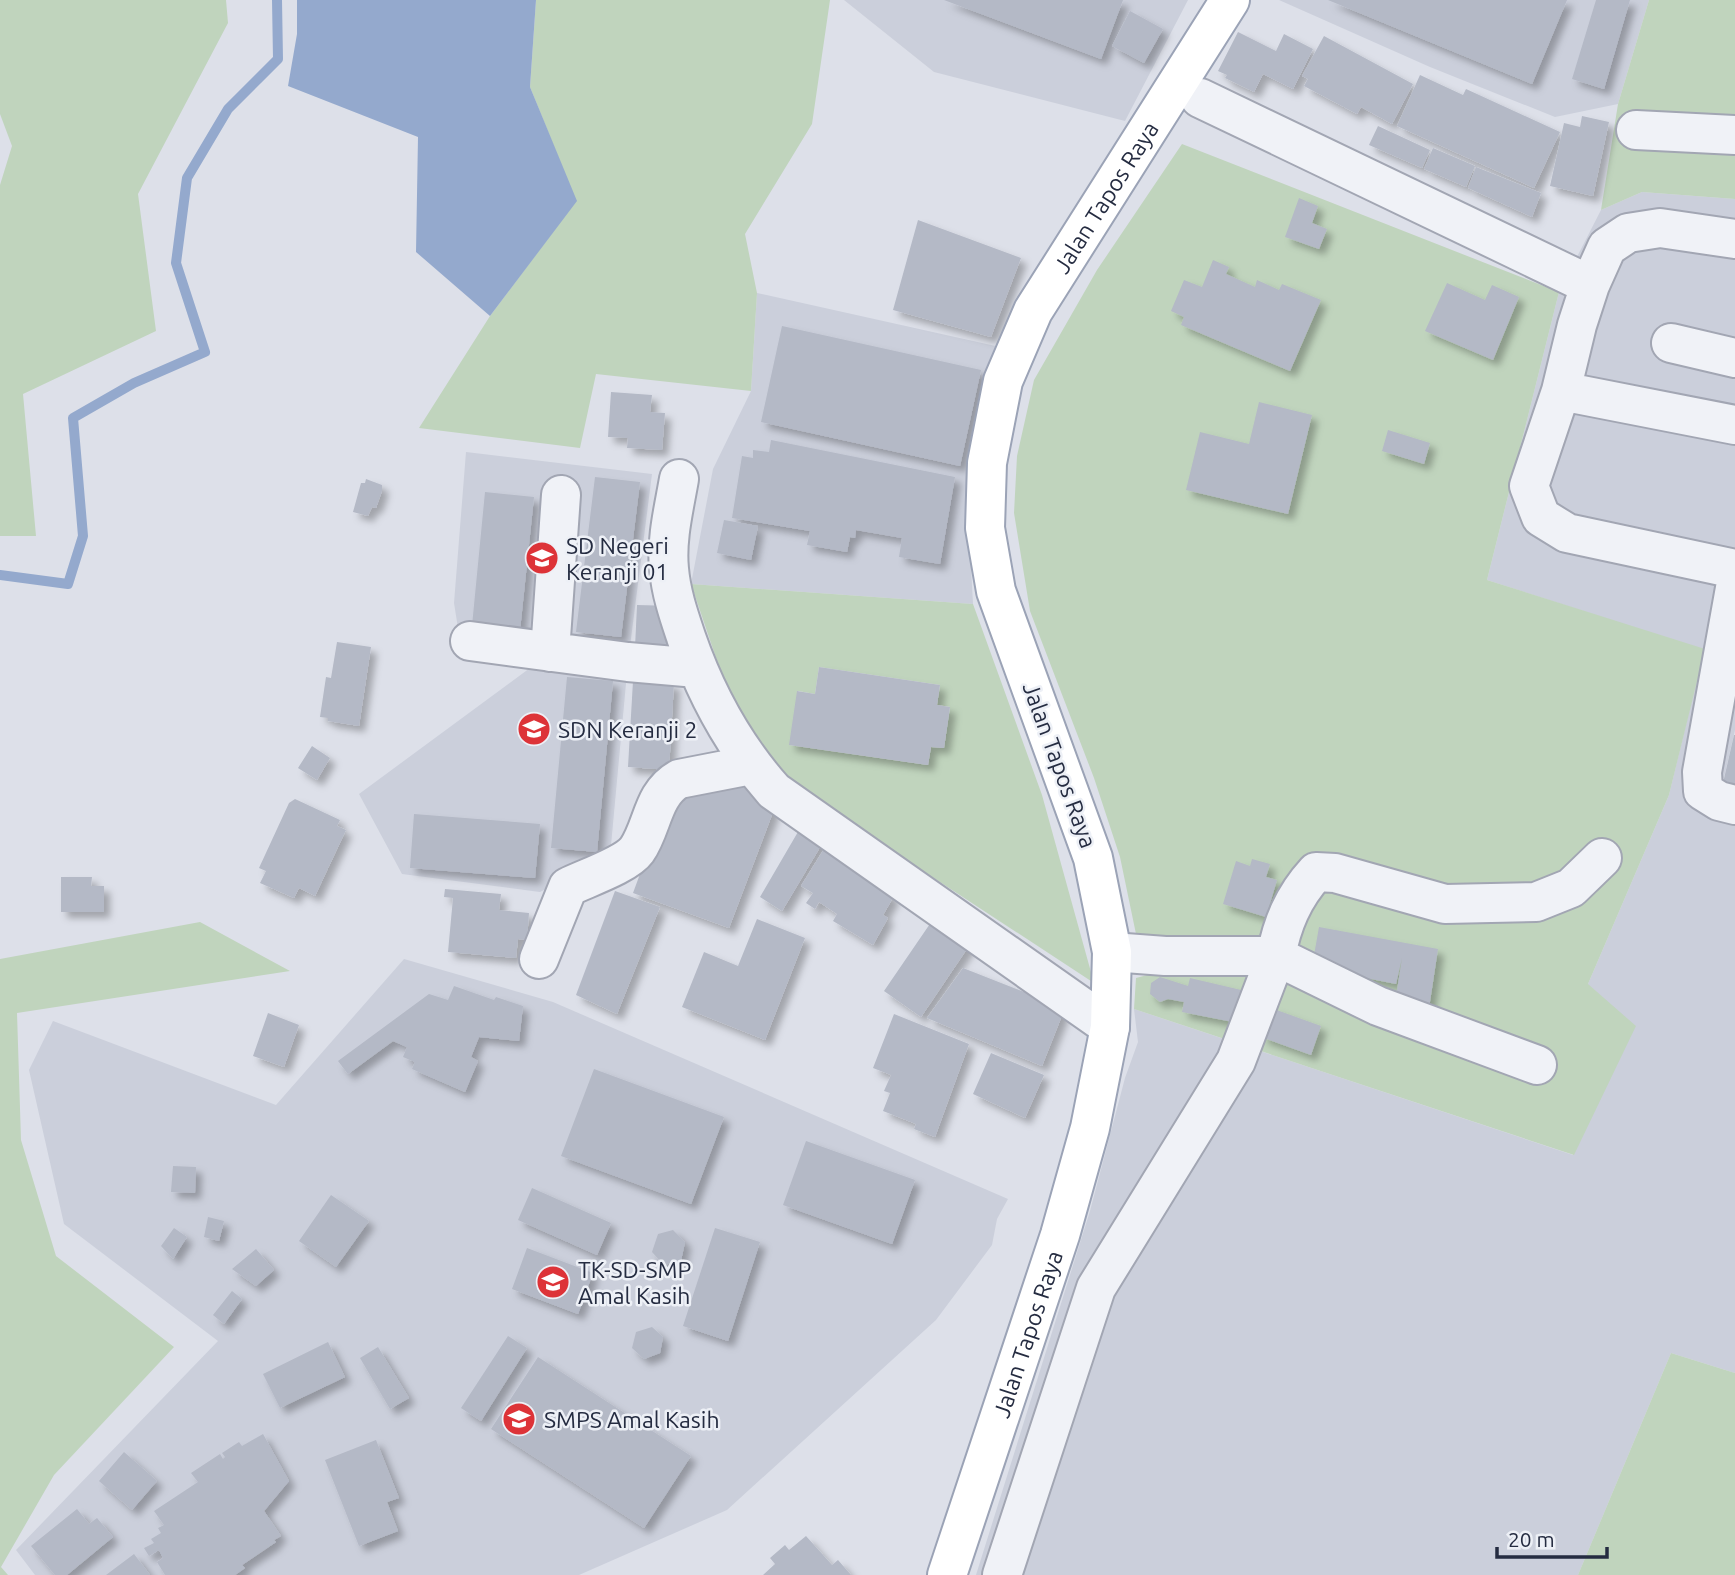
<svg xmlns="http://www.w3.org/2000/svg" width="1735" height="1575" font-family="Ubuntu,sans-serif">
<defs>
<filter id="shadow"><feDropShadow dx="6" dy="6" stdDeviation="3.5" flood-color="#0004"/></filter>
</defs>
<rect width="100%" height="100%" fill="#dde0e9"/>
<path fill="#cbcfdb" d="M844,0H1188L1125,121L934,72Z
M1279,0H1649L1618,104L1555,117L1430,67Z
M1642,192L1735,199V730L1723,782L1735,785V1373L1671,1353L1578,1575H976L1090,1211L1125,1078L1138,1042L1134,1009L1573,1155L1588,984L1669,795L1704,650L1487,580L1559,292L1601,210Z
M757,293L1000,347L970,548L973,604L691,584L713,469L751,391Z
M466,452L652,474L628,662L610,856L540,892L402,874L359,794L534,665L461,647L454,603Z
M404,959L553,1002L1008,1199L997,1219L992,1245L936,1320L727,1510L579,1575H35L16,1550L218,1341L64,1224L29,1070L53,1021L276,1105Z"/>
<path fill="#c0d4bd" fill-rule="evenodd" d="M0,0H226L228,23L138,194L156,331L23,394L36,536H0V185L12,146L0,114Z
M536,0H830L812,124L745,234L757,293L751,391L596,374L580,448L419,428L490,316L576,201L530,87Z
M1649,0H1735V199L1642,192L1601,210L1618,104Z
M1182,144L1559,292L1487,580L1705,649L1669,795L1588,984L1636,1026L1574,1155L1134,1009L1136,978L1166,970L1161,940L1136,934L1120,857L1094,778L1030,611L1014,513L1017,456L1034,380L1097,270Z
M691,584L973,604L1042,795L1094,983L786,781L735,714ZM819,667L940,685L937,705L950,707L944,748L931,747L928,765L790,745L798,691L815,694Z
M200,922L290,971L17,1013L21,1140L56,1256L174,1347L54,1475L1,1567L8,1575H0V959Z
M1671,1353L1735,1373V1575H1578Z"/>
<path fill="#94a9cd" d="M297,0H536L530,87L577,201L490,316L416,252L418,137L288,86L297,34Z"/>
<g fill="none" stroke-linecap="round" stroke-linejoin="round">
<path stroke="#94a9cd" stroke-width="10" d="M0,575L68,584L83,536L73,418L134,383L205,352L176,263L187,178L228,109L278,59L277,0"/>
</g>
<path fill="#b4b9c6" filter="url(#shadow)" d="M944,0H1123L1101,59Z
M1328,0H1567L1532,84Z
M1596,0H1630L1604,89L1572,79Z
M1130,11L1163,29L1144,63L1112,46Z
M1238,32L1276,51L1284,34L1313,49L1293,89L1263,74L1254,92L1225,78L1227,75L1218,71Z
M1324,36L1413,84L1392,124L1361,107L1357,114L1304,86L1308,79L1302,76Z
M1420,75L1463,95L1466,89L1560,132L1534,188L1397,126Z
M1582,116L1609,122L1593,196L1550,186L1564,123L1580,127Z
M1378,126L1430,150L1422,168L1369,145Z
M1433,148L1475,166L1466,187L1424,169Z
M1476,167L1541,193L1532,217L1468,188Z
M1299,198L1318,206L1312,223L1327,229L1319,249L1285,237Z
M918,220L1021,258L991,337L893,310Z
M1213,260L1229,267L1226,274L1255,287L1257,280L1279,290L1282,284L1321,300L1290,371L1181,325L1184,317L1171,311L1184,280L1202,287Z
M1447,283L1485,300L1492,285L1519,297L1493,360L1425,331Z
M782,326L981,370L960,466L761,422Z
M611,392L652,395L650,412L665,413L662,450L627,448L628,438L608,437Z
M1259,402L1312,415L1288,514L1186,490L1200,432L1249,444Z
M1388,430L1430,443L1424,464L1382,451Z
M771,440L955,477L940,564L899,557L902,538L856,530L855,538L850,537L847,552L807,545L810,531L732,518L742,456L753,458V450L769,452Z
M595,477L640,482L621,637L576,632Z
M366,479L382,485V491L376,508L372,507L368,516L353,512L361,483H365Z
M485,492L534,497L519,640L471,636Z
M724,520L758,526L751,560L717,553Z
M637,605L674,606L672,649L635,647Z
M337,642L371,647L359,726L328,721V718L320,717L326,677L331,678Z
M819,667L940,685L937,705L950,707L944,748L931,747L928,765L789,745L797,691L815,694Z
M567,677L613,681L597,852L551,848Z
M633,681L674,683L669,770L628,767Z
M1734,735H1735V785L1723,783Z
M312,746L330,758L317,780L298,768Z
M729,776L775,807L729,928L633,893L672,787Z
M295,799L340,820L337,826L346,830L315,896L299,888L294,898L260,883L266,871L259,868L289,803Z
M414,814L540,824L535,878L410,868Z
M802,825L825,839L782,911L760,897Z
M824,849L850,864L848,868L894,896L883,915L888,918L873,945L833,921L837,914L819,902L815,909L806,903L813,893L801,886Z
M1252,859L1270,864L1266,877L1277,880L1266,917L1223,904L1236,861L1250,866Z
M61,877H92L91,886H104V912H61Z
M445,889L501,894L499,910L529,913L527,940L518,939L516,958L448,952L453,898L444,897Z
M615,891L660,907L617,1014L576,995Z
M936,915L973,940L921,1017L884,991Z
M757,919L805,938L765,1040L682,1007L704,952L738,966Z
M1319,927L1438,949L1428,1015L1394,1010L1402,958L1396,984L1326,970L1313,961Z
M963,968L1065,1008L1042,1066L927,1018Z
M1160,977L1188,986L1190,978L1254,993L1248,1025L1182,1012L1184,1002L1168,999L1160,1002L1150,994L1151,983Z
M454,986L494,1000L496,997L523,1006L519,1041L479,1037L471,1057L478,1061L465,1092L412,1069L415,1062L403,1057L407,1047L393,1041L348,1074L338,1061L429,994L448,1000Z
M1271,1008L1321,1026L1311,1055L1261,1037Z
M268,1013L299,1025L284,1067L253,1056Z
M894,1014L969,1044L935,1137L914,1129L916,1124L883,1111L890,1093L884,1091L891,1075L873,1068Z
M991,1053L1044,1075L1025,1118L973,1094Z
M594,1069L724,1117L691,1204L561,1156Z
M806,1141L915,1180L892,1244L783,1205Z
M173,1166L196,1167L195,1193L171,1192Z
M532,1188L611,1223L597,1255L518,1220Z
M331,1195L369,1221L336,1267L299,1241Z
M208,1217L224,1221L219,1241L204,1237Z
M174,1228L187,1237L173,1259L161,1246Z
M715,1228L760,1242L728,1341L683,1326Z
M673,1230L685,1242L681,1261L664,1265L652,1252L658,1234Z
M527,1248L593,1273L578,1314L512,1289Z
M256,1249L274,1270L256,1286L232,1269Z
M232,1291L242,1299L224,1324L213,1315Z
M652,1327L663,1337L660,1353L644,1359L632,1348L636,1332Z
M508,1336L527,1348L481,1421L461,1408Z
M328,1342L345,1377L280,1408L263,1374Z
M378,1347L409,1398L390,1409L360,1358Z
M538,1357L691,1456L644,1528L491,1429Z
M263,1434L289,1481L264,1511L281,1536L274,1540L276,1542L242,1565L245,1568L235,1575H165L157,1562L163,1558L159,1550L149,1556L144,1548L154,1543L151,1539L161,1533L158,1528L164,1525L154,1511L198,1482L191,1473L220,1454L223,1459L225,1457L222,1453L239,1442L242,1446Z
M376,1440L399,1498L387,1502L398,1531L359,1546L325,1460Z
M124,1452L157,1481L132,1510L99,1481Z
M77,1509L89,1524L97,1518L113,1537L67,1575H55L31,1546Z
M806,1536L832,1565L838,1560L851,1575H763L775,1564L770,1558L785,1545L789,1550Z
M134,1554L150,1575H106Z"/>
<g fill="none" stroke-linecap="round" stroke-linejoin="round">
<defs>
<path id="minor" d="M1200,98L1590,285
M1636,130L1735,135
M1735,239L1660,228L1628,233L1607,247L1590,285L1577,325L1561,391L1529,486L1541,517L1567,533L1735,569
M1671,343L1735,358
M1561,391L1735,425
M679,479C674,508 666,539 669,569C671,593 679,616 686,637C706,695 733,745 774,791L1110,1027
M1735,588L1702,772L1703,791L1719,801L1735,805
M470,641L628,662L697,668
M550,652L561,495
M1112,952L1165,956H1276C1282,924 1293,897 1316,872L1335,873L1445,904L1536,902L1571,888L1602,858
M539,959L568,887C586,878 626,865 637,850C653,827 652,794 679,779L751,765
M1002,1575L1096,1288L1236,1061L1276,956L1378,1006L1537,1065"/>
<g id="major">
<path id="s1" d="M947,1575L1060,1235L1090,1128L1110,1027L1112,952L1093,858L996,591L985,528L987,463L1003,381L1033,311L1230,0"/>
</g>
</defs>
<use href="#minor" stroke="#a2a6b3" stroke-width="42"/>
<use href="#major" stroke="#9ba3b6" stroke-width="42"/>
<use href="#minor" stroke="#f0f2f7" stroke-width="38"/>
<use href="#major" stroke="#fff" stroke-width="38"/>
</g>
<defs>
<symbol id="school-disc" viewBox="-11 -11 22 22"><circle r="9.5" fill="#dd3338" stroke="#edf0f6"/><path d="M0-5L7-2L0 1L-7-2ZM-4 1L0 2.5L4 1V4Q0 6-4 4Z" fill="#fff"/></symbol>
</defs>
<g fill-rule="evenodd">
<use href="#school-disc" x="523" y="539" width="38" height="38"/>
<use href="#school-disc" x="515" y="710" width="38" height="38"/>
<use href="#school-disc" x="534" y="1263" width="38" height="38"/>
<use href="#school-disc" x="500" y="1400" width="38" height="38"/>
</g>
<g text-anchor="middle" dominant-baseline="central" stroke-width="5" stroke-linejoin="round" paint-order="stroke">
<g font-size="23" fill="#252c41" stroke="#edf0f6">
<text stroke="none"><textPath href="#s1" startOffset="1451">Jalan Tapos Raya</textPath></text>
<text transform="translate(1060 765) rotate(70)">Jalan Tapos Raya</text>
<text stroke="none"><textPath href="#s1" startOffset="254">Jalan Tapos Raya</textPath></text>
</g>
<g font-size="23" fill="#252c41" stroke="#edf0f6" text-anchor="start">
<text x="566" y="545">SD Negeri<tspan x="566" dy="26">Keranji 01</tspan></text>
<text x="558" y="729">SDN Keranji 2</text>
<text x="578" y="1269">TK-SD-SMP<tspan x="578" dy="26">Amal Kasih</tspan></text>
<text x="544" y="1419">SMPS Amal Kasih</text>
</g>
</g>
<path d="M1497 1547v10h110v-10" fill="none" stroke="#252c41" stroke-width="3.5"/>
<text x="1508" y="1547" font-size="21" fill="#252c41" stroke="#edf0f6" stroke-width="5" paint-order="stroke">20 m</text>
</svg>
